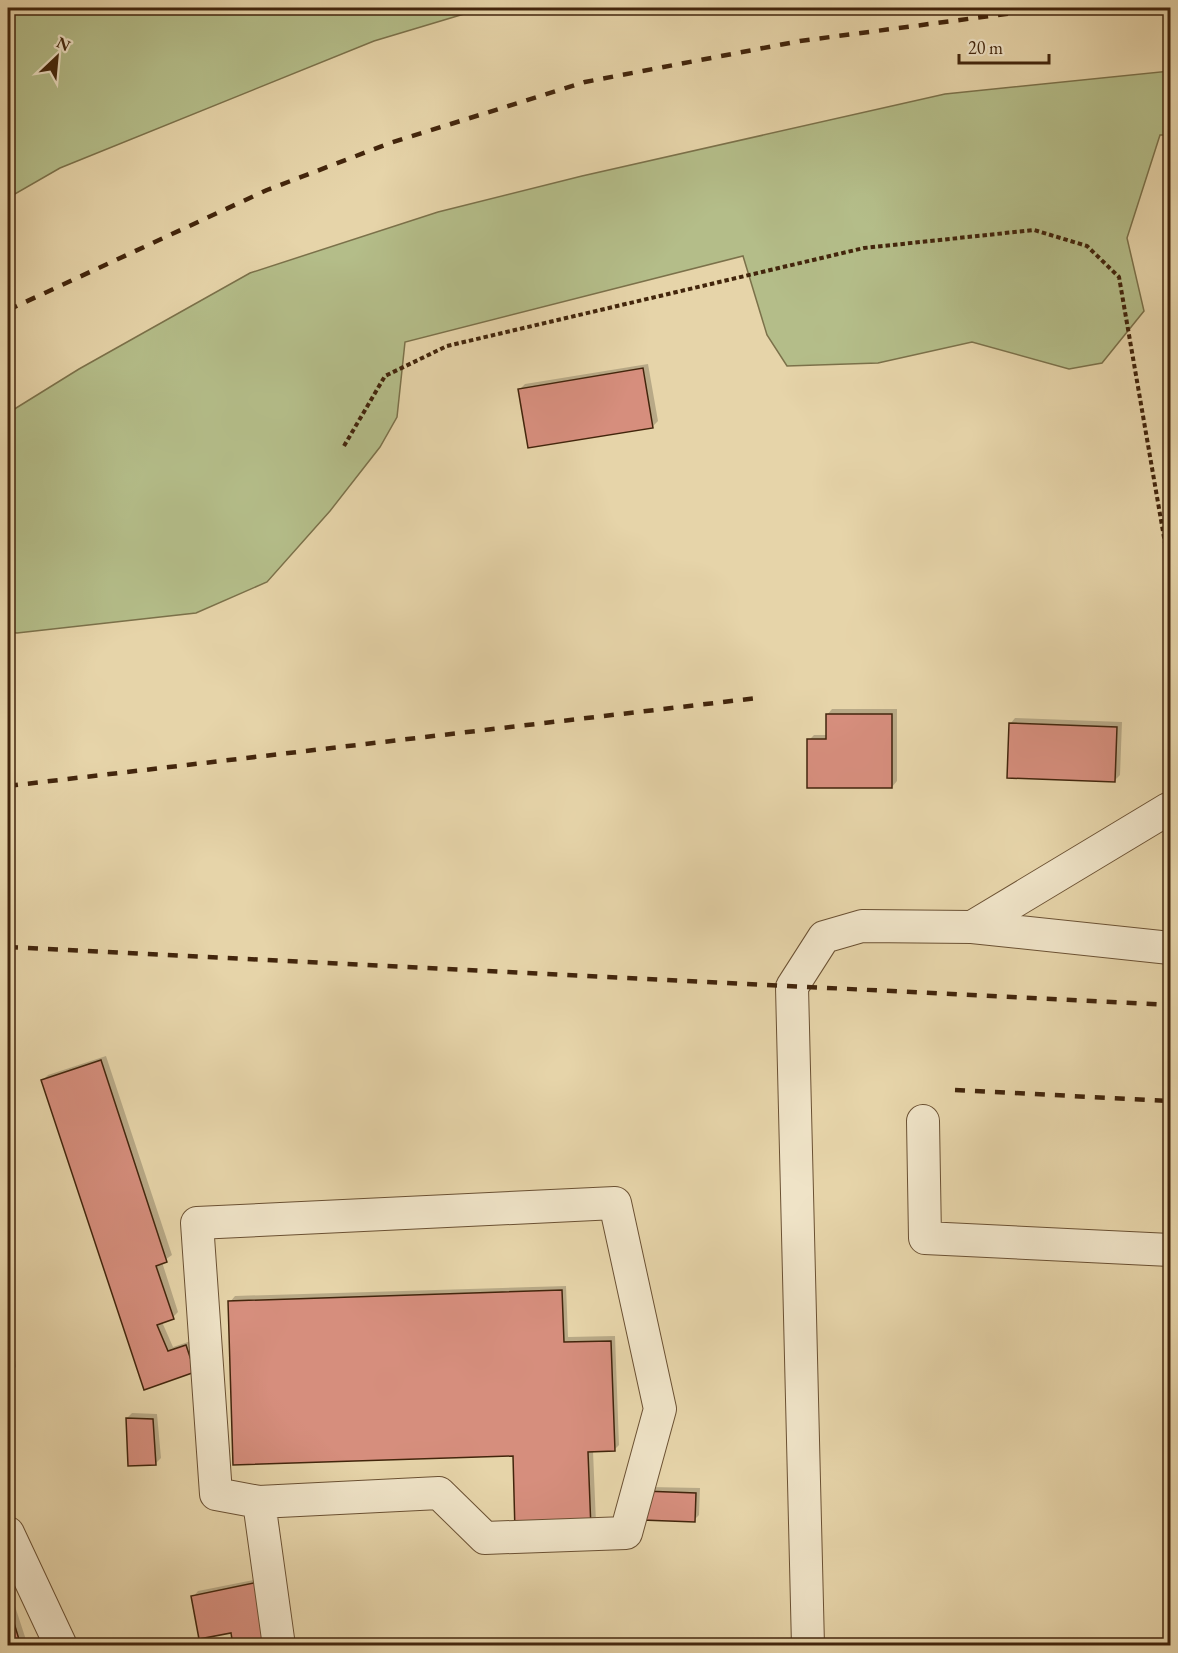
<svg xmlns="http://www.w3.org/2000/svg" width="1178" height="1653" font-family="'EB Garamond',serif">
<rect width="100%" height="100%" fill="#e6d4a9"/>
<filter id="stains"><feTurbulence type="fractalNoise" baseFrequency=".00333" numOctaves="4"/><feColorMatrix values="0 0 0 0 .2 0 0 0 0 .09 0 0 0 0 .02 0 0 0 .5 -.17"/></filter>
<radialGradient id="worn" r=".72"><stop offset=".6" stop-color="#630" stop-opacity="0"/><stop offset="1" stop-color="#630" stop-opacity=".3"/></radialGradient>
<path fill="#b4bd89" stroke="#7b714a" stroke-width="1.5" d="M8,8H484L374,41L60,168L8,198Z
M1170,71V135H1160L1127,238L1144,311L1102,363L1069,369L972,342L878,363L787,366L767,335L743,256L405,342L397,417L380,447L330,511L267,582L196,613L17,633L8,632V413L79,369L250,273L438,212L582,176L945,94Z"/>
<path fill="#0003" d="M648,364L658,421L653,426L520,389L525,384Z
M832,709H897V781L892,787L809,740L814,735H827V715Z
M1015,718L1122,722L1120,775L1115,780L1010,724Z
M106,1056L172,1255L162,1262L178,1312L173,1317L162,1322L173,1347L191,1341L199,1366L145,1388L43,1080L48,1075Z
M566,1286L568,1337L615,1336L619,1445L614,1450L593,1451L596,1523L591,1528L514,1455L230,1302L235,1296Z
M8,1313L16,1367L8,1373Z
M132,1413L157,1414L161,1458L155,1464L127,1418Z
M650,1487L700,1488L699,1515L694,1520L644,1519Z
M263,1578L232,1631L193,1597L198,1591Z
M11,1594L28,1646H8V1595Z
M132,1640L184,1644V1646H127Z"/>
<path fill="#d68e7d" stroke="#42250c" stroke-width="1.5" d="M643,368L653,428L528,448L518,389Z
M826,714H892V788H807V739H826Z
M1009,723L1117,727L1115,782L1007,778Z
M101,1060L167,1262L156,1266L174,1319L157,1325L168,1351L186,1345L195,1372L144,1390L41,1080Z
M562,1290L564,1342L611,1341L615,1451L588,1452L591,1529L515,1532L513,1456L233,1465L228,1301Z
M8,1348L12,1374L8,1375Z
M126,1418L153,1419L156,1465L128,1466Z
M643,1491L696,1493L695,1522L642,1520Z
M258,1582L270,1646H233L231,1633L199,1639L191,1596Z
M8,1603L21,1646H8Z"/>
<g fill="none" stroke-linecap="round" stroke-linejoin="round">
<defs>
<path id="minor" d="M972,927L1168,809
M923,1121L925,1238L1170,1250
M615,1203L660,1409L626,1533L485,1538L439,1493L259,1502L216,1494L197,1223Z
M259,1502L279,1646
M8,1533L61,1646
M808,1646L792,987L824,937L862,926L972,927L1170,948"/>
</defs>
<use href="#minor" stroke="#6b5133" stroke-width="34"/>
<path stroke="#42250c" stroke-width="4" stroke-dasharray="4.5 3" stroke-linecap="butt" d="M344,446L385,376L447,346L864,248L1034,230L1087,246L1119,277L1170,572"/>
<use href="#minor" stroke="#efe3c7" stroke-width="32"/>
<path stroke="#42250c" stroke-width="4.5" stroke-dasharray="10 10" stroke-linecap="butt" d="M8,310L267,190L390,143L585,82L800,41L1051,8
M8,786L757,698
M8,947L1170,1005
M955,1090L1170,1101"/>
</g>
<rect width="1178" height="1653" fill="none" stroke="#e6d4a9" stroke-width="30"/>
<rect x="9" y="9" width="1160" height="1635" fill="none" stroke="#42250c" stroke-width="3"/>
<rect x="15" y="15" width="1148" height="1623" fill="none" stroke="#42250c" stroke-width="1.5"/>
<g transform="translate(57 57) rotate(26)" stroke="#efe3c7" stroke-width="4.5" paint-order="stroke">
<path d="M0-4.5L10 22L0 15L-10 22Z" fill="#42250c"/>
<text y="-9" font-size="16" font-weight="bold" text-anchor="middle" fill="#42250c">N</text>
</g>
<path d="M959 54v9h90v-9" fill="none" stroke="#42250c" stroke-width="3"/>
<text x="968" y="54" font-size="18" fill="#42250c" stroke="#efe3c7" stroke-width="4.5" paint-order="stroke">20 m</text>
<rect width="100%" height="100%" filter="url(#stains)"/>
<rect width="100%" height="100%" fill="url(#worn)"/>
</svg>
